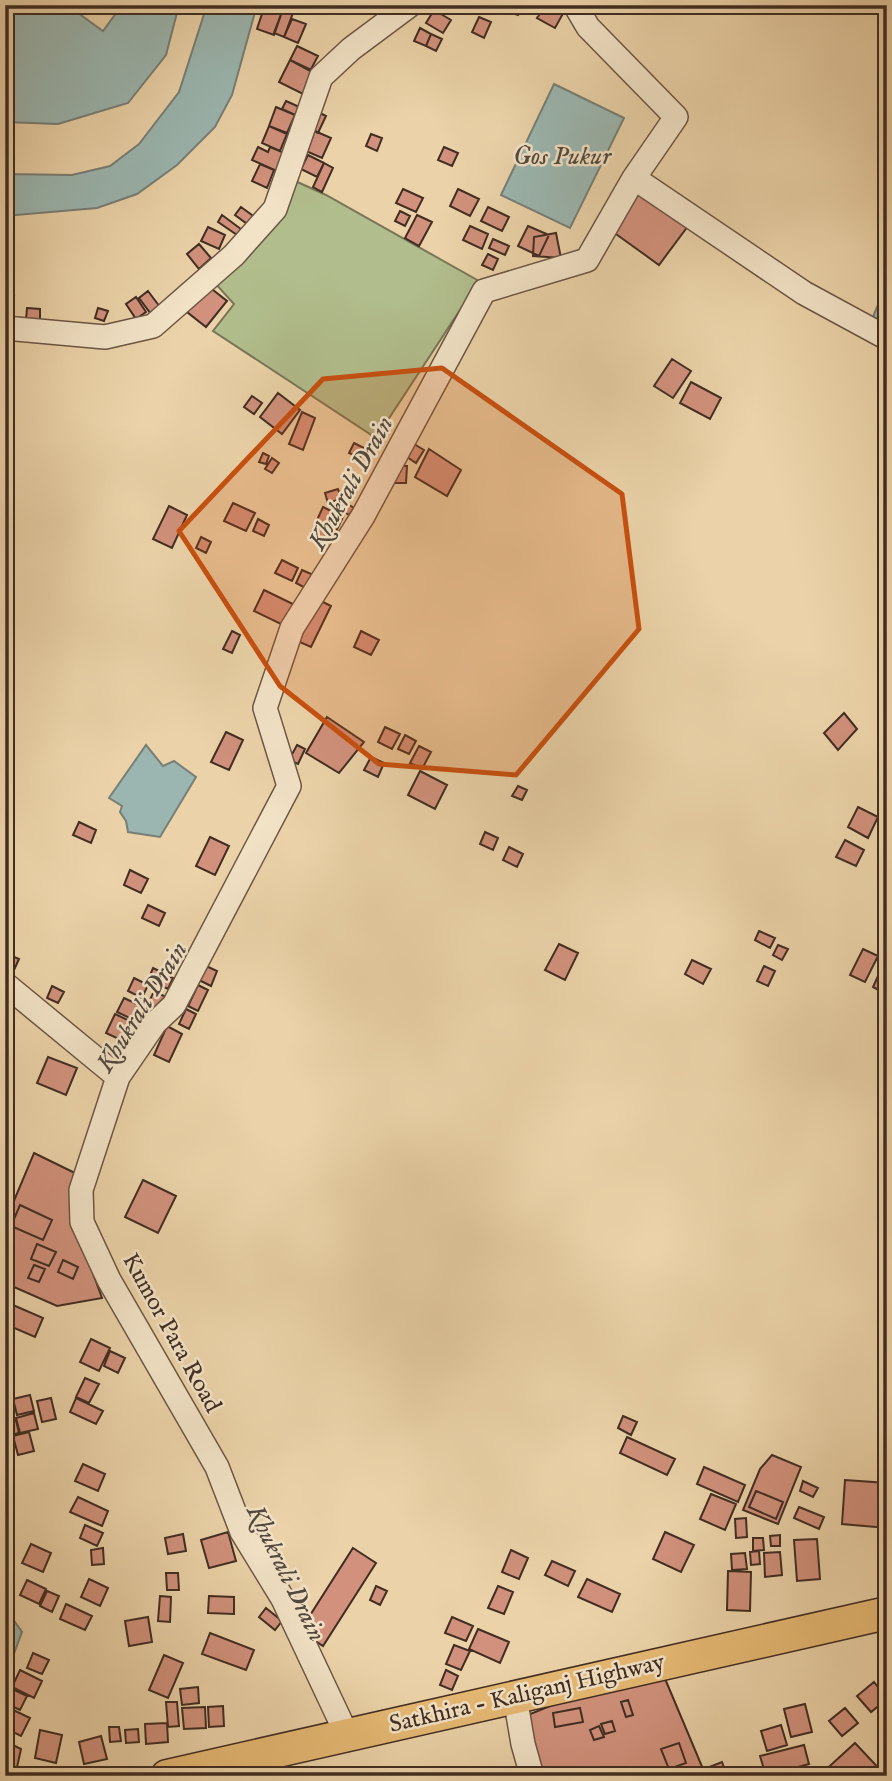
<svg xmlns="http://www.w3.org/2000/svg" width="892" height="1781" font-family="'IM FELL English',serif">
<rect width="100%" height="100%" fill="#ebd2a8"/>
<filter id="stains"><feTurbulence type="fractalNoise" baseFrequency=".00286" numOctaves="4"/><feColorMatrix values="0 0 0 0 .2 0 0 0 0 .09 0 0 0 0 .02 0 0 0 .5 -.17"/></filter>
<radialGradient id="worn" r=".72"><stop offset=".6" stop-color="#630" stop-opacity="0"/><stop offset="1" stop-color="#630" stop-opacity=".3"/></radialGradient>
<path fill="#b1bd8c" stroke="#797557" stroke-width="2" d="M293,180L326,195L479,281L376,438L213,331L234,304L214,282Z"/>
<path fill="#9bb6b0" stroke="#777f77" stroke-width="2" d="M5,5L14,12L16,5H67L103,31L122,5H179L166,55L128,103L58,124L5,122Z
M207,5H257L232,95L215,127L177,165L137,194L97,208L5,216V174L72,175L110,166L139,144L179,92Z
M554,84L624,118L570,228L501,195Z
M887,284V325L872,319Z
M146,745L163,766L174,761L196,777L160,837L128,832L126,821L120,812L122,806L109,798Z
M5,1614L10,1615L22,1632L5,1678Z"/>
<path fill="#d1917c" stroke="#412d22" stroke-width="2" d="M265,5L283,9L274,35L257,29Z
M442,5H460L457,12Z
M516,5H539L543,7L539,15L523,5L518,15L512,13Z
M544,5H556L565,10L555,28L537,18Z
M283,9L293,13L284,37L274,33Z
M434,10L451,20L443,33L426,23Z
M479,17L491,22L484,38L472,32Z
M292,19L306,24L298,43L284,37Z
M420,28L431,34L426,46L414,41Z
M431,34L442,39L436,51L426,46Z
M297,46L318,56L310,71L290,60Z
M290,60L320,74L309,97L279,82Z
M286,101L306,110L302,118L282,109Z
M276,107L295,115L287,133L269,126Z
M316,111L326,116L318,133L308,128Z
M269,126L287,134L280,151L262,143Z
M308,128L331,138L322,158L299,148Z
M371,134L382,138L377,151L366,146Z
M258,147L268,152L270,147L287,154L279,172L252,160Z
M444,147L458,153L452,166L438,160Z
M308,155L324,163L317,177L301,169Z
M324,163L333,168L322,192L313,187Z
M260,164L274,170L267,188L252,181Z
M635,183L691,222L659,265L609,229Z
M403,189L423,198L416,212L396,203Z
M458,189L479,199L470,216L450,206Z
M241,207L256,218L250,226L235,215Z
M488,207L509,217L502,231L481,221Z
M400,211L410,216L405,226L395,221Z
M222,215L245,232L240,237L218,222Z
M417,215L432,222L419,246L405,238Z
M470,226L488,234L482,249L463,240Z
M528,226L549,235L539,256L518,246Z
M208,227L225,235L219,249L201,241Z
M556,233L561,258L533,256L534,237Z
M493,239L509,246L505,255L489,248Z
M199,244L211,258L199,269L187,254Z
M488,254L498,259L493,270L482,265Z
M208,286L227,301L206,327L187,312Z
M148,291L160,307L151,314L139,298Z
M6,293L14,296L8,311L5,309Z
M136,297L146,312L136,319L126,304Z
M27,308L40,309V321L26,320Z
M98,308L108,311L104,321L95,318Z
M672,359L691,371L673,398L654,386Z
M691,382L721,398L710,419L680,403Z
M278,393L300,410L282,434L260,417Z
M252,396L262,403L254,414L244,407Z
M302,412L315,418L303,450L289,444Z
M354,443L364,448L360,458L349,453Z
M414,444L424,450L416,463L407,457Z
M429,449L461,470L447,496L415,477Z
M263,453L269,456L266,464L259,462Z
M272,458L279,463L272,473L265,469Z
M395,466H407L406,483H394Z
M338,489L341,499L328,503L325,493Z
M343,501L354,508L349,515L338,508Z
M233,503L255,513L246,531L224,521Z
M169,506L187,515L172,548L153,539Z
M323,507L343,517L331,542L311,533Z
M258,519L269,525L264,536L253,531Z
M201,537L211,542L206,553L196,548Z
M282,560L298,568L292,581L275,573Z
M302,570L318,577L311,591L296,583Z
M264,590L297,606L287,627L254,611Z
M315,598L331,606L311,647L295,640Z
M232,631L240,635L232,653L223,649Z
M361,631L379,640L371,655L354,647Z
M844,713L857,729L838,750L824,733Z
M327,717L364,742L339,773L306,753Z
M385,727L400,734L392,749L378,742Z
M226,732L243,740L229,770L211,762Z
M405,735L416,741L409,754L398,749Z
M297,745L305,749L298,764L289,760Z
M419,746L431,752L422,769L410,763Z
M371,757L384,763L378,777L364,770Z
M420,771L447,785L435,809L408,795Z
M518,786L527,790L522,800L512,796Z
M858,807L878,817L868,838L848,827Z
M79,822L96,830L91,843L73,835Z
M485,832L498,838L493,850L480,844Z
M210,837L229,846L215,875L196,866Z
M845,840L864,850L856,866L836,857Z
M509,847L523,854L517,867L503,860Z
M130,870L148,879L141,893L124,885Z
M148,905L165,913L159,926L142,918Z
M759,931L775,938L770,948L755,940Z
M559,944L578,953L565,980L545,970Z
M778,945L788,949L782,960L773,955Z
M863,949L878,956L865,982L850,975Z
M5,953L19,959L14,970L5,965Z
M692,960L711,969L703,984L685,974Z
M204,965L217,971L211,986L197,979Z
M764,966L775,971L768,986L757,981Z
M153,968L173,978L168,989L148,980Z
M878,976L887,981L884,993L873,987Z
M134,978L148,985L142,998L128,991Z
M198,985L208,990L198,1011L188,1006Z
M52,986L64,992L58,1003L47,998Z
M154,991L166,997L160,1010L148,1004Z
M124,998L139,1005L132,1019L117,1012Z
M186,1009L196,1014L189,1029L179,1024Z
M115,1014L132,1022L123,1041L106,1033Z
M167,1026L182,1034L169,1062L154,1055Z
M48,1057L77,1068L66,1095L37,1083Z
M34,1153L81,1176L82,1243L102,1298L57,1306L5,1283V1222Z
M143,1180L176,1196L158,1233L125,1217Z
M20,1205L52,1220L43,1240L11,1226Z
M37,1244L56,1252L49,1266L31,1259Z
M63,1260L78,1267L73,1279L58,1272Z
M34,1265L45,1269L39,1282L28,1278Z
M13,1305L43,1318L35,1337L5,1324Z
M91,1339L110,1348L99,1371L80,1362Z
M110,1351L125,1358L118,1373L104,1366Z
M85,1378L99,1384L89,1403L76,1397Z
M30,1395L34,1411L17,1415L13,1399Z
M51,1398L56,1419L42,1422L37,1401Z
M76,1398L103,1411L96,1424L70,1412Z
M34,1413L38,1429L20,1433L16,1418Z
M623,1416L637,1422L631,1435L618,1428Z
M16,1420L19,1433L6,1436L5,1423Z
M29,1432L34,1451L18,1455L13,1436Z
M627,1437L675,1459L667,1475L620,1453Z
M772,1455L801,1467L778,1524L743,1510L760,1469Z
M83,1464L105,1474L98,1491L75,1481Z
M704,1467L745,1485L738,1502L697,1484Z
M845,1480L887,1483V1528L842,1524Z
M803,1481L818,1488L813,1497L800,1491Z
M756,1491L783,1502L776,1519L749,1507Z
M711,1494L736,1504L725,1530L700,1519Z
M78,1497L108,1511L102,1526L70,1512Z
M799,1507L824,1517L819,1529L794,1518Z
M746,1518L747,1537L736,1538L735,1519Z
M85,1525L103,1533L97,1546L80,1538Z
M228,1532L236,1561L209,1568L201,1540Z
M665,1532L694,1545L681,1572L653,1559Z
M183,1534L186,1551L168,1554L165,1538Z
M780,1535V1546H771L770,1536Z
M753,1538H763L764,1550L753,1551Z
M817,1539L820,1579L797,1581L794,1540Z
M31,1544L51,1553L43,1572L22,1563Z
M103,1548L104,1564L92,1565L91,1550Z
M353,1548L376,1563L323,1646L300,1631Z
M353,1548L376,1563L323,1646L300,1631Z
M511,1550L528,1558L519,1579L502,1572Z
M759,1551L760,1564L751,1565L750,1552Z
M780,1552L782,1575L765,1577L764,1553Z
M745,1553L747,1569L732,1570L731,1554Z
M552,1561L575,1571L568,1586L545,1575Z
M728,1571L751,1572L750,1611L727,1610Z
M166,1573H178L179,1590H167Z
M89,1579L108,1588L100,1606L81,1597Z
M587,1579L620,1594L612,1612L578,1597Z
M27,1580L46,1589L39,1604L20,1595Z
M376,1586L387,1591L380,1605L370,1600Z
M498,1586L513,1592L504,1614L488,1608Z
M47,1591L59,1596L52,1612L40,1606Z
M160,1596L171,1597L170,1622L158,1621Z
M209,1596L234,1597V1614L208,1613Z
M66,1604L92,1616L85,1630L60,1619Z
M266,1608L282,1621L275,1630L259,1617Z
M148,1617L152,1642L129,1646L125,1621Z
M452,1617L473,1626L466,1641L445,1633Z
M478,1629L509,1642L500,1663L469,1649Z
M210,1633L254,1650L246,1670L202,1654Z
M454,1645L470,1651L461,1670L446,1664Z
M33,1653L49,1660L42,1674L27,1668Z
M164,1655L183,1663L168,1698L149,1690Z
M658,1662L706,1776H542L518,1719Z
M20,1670L42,1681L34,1698L12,1687Z
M446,1670L458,1676L452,1690L440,1685Z
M874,1682L887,1699L871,1712L857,1696Z
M8,1687L27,1696L20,1710L5,1703V1694Z
M198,1687L199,1703L182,1705L180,1689Z
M628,1700L633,1715L626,1717L621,1702Z
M166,1702H177L179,1726L168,1727Z
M805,1704L812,1732L791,1737L784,1709Z
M5,1706L30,1718L21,1736L5,1728Z
M223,1706L224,1726L209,1727L208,1707Z
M205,1707L206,1728L184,1729L182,1708Z
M580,1708L583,1722L555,1727L553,1713Z
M845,1708L858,1723L842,1736L829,1721Z
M612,1721L615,1731L605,1734L601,1724Z
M167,1723L168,1742L146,1744L145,1724Z
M781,1725L787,1745L767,1751L761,1731Z
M599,1726L604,1737L594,1740L590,1730Z
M109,1727H119L121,1741L110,1742Z
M138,1729L139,1742L126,1743L125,1730Z
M40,1730L62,1735L56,1763L35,1758Z
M101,1736L107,1759L84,1764L79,1742Z
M5,1741L21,1749L16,1772H5Z
M679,1743L686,1763L669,1769L661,1749Z
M855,1743L886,1776H821L820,1775Z
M804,1745L809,1764L766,1776L760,1756Z
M722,1762L727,1776H701L699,1771Z
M722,1762L727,1776H701L699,1771Z
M683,1767L687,1776H666L665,1773Z
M817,1769L818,1776H792V1775Z"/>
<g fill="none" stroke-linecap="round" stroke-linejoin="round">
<defs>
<path id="tertiary" d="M634,178L804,293L887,338
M5,328L105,337L153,326L234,255L275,209L321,77L351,49L410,5
M5,984L118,1077L81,1190L82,1222L109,1280L217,1467L242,1532L283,1599L347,1735
M118,1077L155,1023L174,1005L289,786L265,708L292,628L363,516L484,291L587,260L634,178L676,117L588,27L575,5
M515,1697L523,1744L532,1776"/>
<path id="trunk" d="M167,1776L887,1613"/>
</defs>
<use href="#tertiary" stroke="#6c5644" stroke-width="26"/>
<use href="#trunk" stroke="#412d22" stroke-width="35"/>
<use href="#tertiary" stroke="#f2e2c6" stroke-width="23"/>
<use href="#trunk" stroke="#e6b974" stroke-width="32"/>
</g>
<path fill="#c75010" fill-opacity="0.2" stroke="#c75010" stroke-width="5" stroke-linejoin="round" d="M442,368L622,494L639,629L516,775L379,764L280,686L179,531L323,379Z"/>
<g text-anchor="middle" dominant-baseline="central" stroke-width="5" stroke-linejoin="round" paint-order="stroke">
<g font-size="24" fill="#412d22" stroke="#f2e2c6">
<text transform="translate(171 1333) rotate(61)">Kumor Para Road</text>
<text transform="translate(527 1694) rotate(-13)">Satkhira - Kaliganj Highway</text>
</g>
<g font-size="26" font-style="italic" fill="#53483e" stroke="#f2e2c6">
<text x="562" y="156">Gos Pukur</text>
<text transform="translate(351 483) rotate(-61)">Khukrali Drain</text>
<text transform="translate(142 1007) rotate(-58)">Khukrali Drain</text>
<text transform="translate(286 1573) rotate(64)">Khukrali Drain</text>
</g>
</g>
<rect width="892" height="1781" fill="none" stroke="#ebd2a8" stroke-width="28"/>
<rect x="7" y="7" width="878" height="1767" fill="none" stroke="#412d22" stroke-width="3.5"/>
<rect x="14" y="14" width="864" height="1753" fill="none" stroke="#412d22" stroke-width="2"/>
<rect width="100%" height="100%" filter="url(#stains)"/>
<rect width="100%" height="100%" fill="url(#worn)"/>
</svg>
